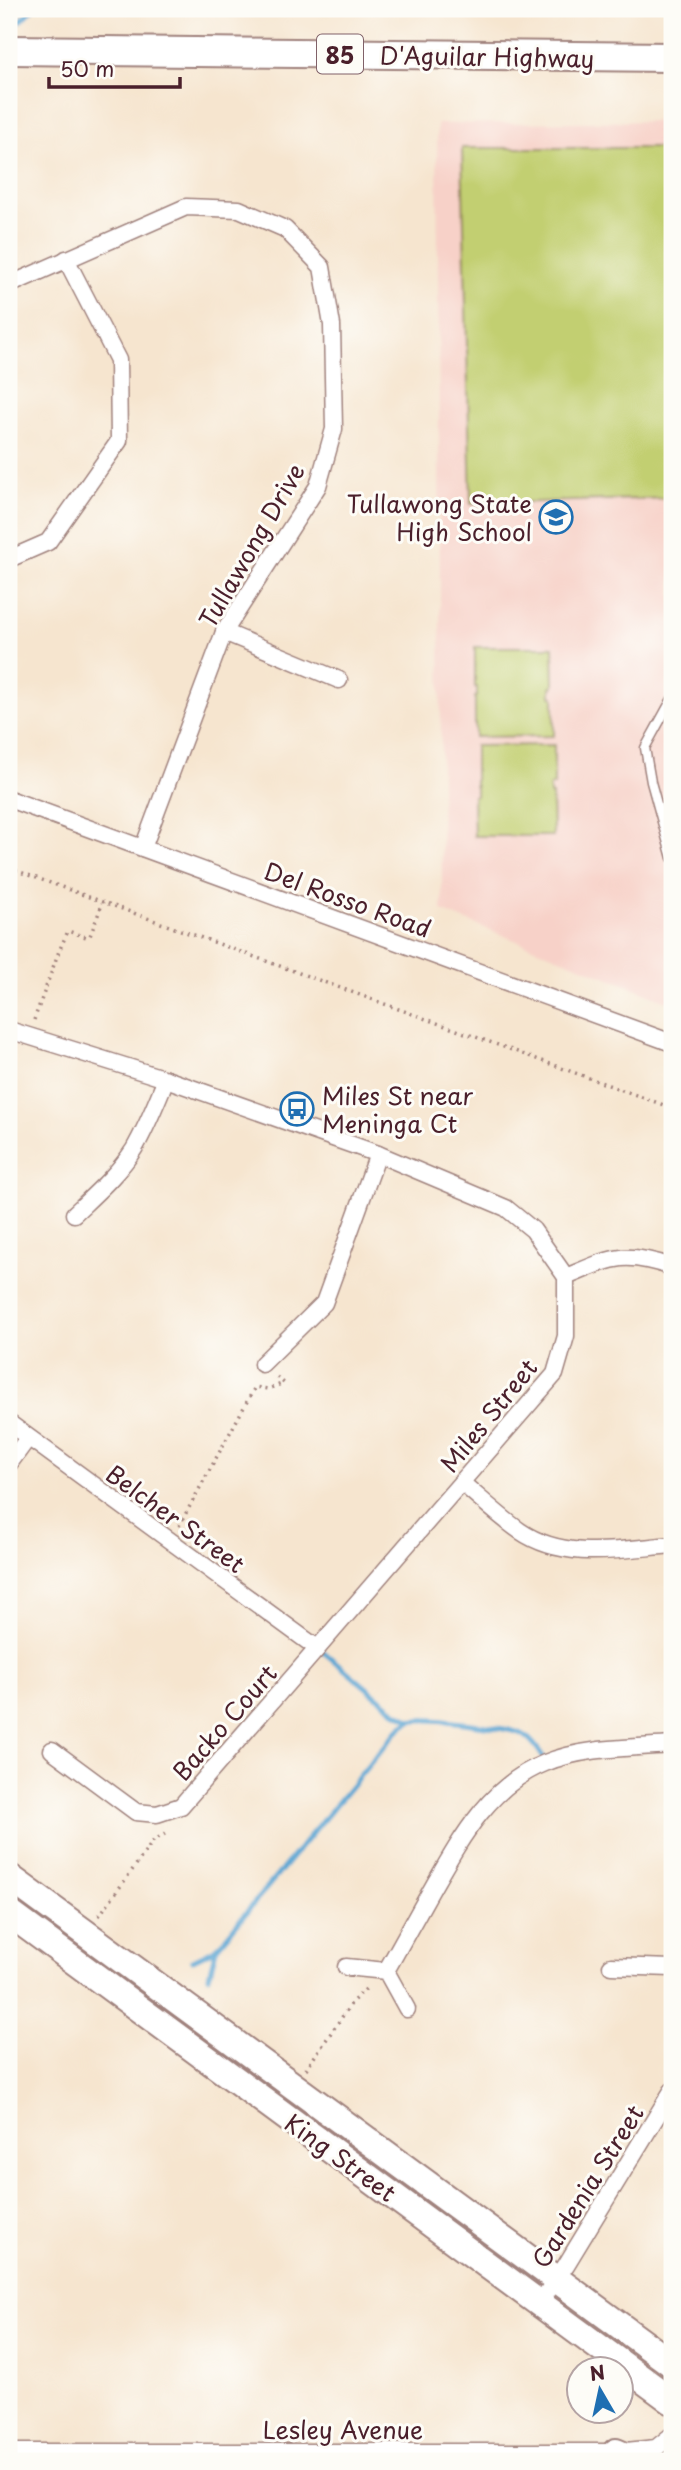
<svg xmlns="http://www.w3.org/2000/svg" width="681" height="2470" font-family="'Playpen Sans',sans-serif">
	<style>
		.built { fill: #f7d1c8 }
		.green { fill: #c2cf71; stroke: #86774e; stroke-width: 2 }
		.lines { fill: none; stroke-linecap: round; stroke-linejoin: round }
		.stream { stroke: #5ba6d3; stroke-width: 5 }
		.service-casing { stroke: #a0827d; stroke-width: 11 }
		.minor-casing { stroke: #a0827d; stroke-width: 19 }
		.primary-casing { stroke: #a0827d; stroke-width: 30 }
		.trunk-casing { stroke: #a0827d; stroke-width: 32 }
		.path { stroke: #a0827d; stroke-width: 3.5; stroke-dasharray: 2 5; stroke-linecap: butt }
		.service { stroke: #fff; stroke-width: 8 }
		.minor { stroke: #fff; stroke-width: 16 }
		.primary { stroke: #fff; stroke-width: 26 }
		.trunk { stroke: #fff; stroke-width: 28 }
		.labels { text-anchor: middle; dominant-baseline: central; stroke-width: 6; stroke-linejoin: round; paint-order: stroke }
		.shield { fill: #fdfcf7; stroke: #806168; stroke-width: 2 }
		.shield-label { font-size: 23px; font-weight: bold; fill: #4a1f2b }
		.street-label { font-size: 24px; fill: #4a1f2b; stroke: #fdfcf7 }
		.poi-label { font-size: 24px; fill: #4a1f2b; stroke: #fdfcf7; text-anchor: end }
	</style>
	<rect width="100%" height="100%" fill="#fdfcf7"/>
	<filter id="ink" filterUnits="userSpaceOnUse"><feTurbulence type="fractalNoise" baseFrequency=".0143" numOctaves="2"/><feDisplacementMap in="SourceGraphic" scale="14" xChannelSelector="R" yChannelSelector="G"/><feConvolveMatrix kernelMatrix="1 2 1 2 8 2 1 2 1" color-interpolation-filters="sRGB"/></filter>
	<filter id="wash" filterUnits="userSpaceOnUse"><feTurbulence type="fractalNoise" baseFrequency=".00686" numOctaves="4" result="noise"/><feDisplacementMap in="SourceGraphic" scale="28" xChannelSelector="R" yChannelSelector="G"/><feGaussianBlur stdDeviation="1.57" result="paint"/><feColorMatrix in="noise" values="0 0 0 0 0 0 0 0 0 0 0 0 0 0 0 0 0 1.4 0 .05"/><feComposite in="paint" operator="in"/></filter>
	<g filter="url(#wash)">
		<rect width="100%" height="100%" fill="#f6e5cf"/>
		<polygon class="built" points="672,121 672,1003 442,911 437,124"/>
		<g class="green">
			<polygon points="462,148 672,148 672,498 471,504"/>
			<polygon points="475,647 553,647 554,686 551,687 551,696 554,696 554,736 475,737 475,697 477,696 477,687 475,687"/>
			<polygon points="554,745 554,785 550,786 550,795 552,795 553,836 474,836 473,796 476,796 476,786 475,786 475,746"/>
		</g>
		<g class="lines">
			<g class="stream">
				<polyline points="19,22 33,9"/>
				<polyline points="320,1649 396,1712 411,1720"/>
				<polyline points="193,1960 216,1949"/>
				<path d="M209,1976l7,-27 171,-206c7,-9 14,-18 24,-22 10,-5 103,7 113,14 9,6 15,15 21,25"/>
			</g>
		</g>
	</g>
	<g filter="url(#ink)">
		<g class="lines">
			<defs>
				<polyline id="service" points="672,699 645,748 651,782 672,858"/>
				<g id="minor">
					<polyline points="9,285 186,207 239,209 285,229 322,267 332,325 334,429 318,486 224,632 143,848"/>
					<polyline points="9,559 48,542 119,441 118,360 66,259"/>
					<polyline points="224,632 339,680"/>
					<polyline points="9,799 672,1043"/>
					<polyline points="9,1030 166,1079 378,1154 506,1208 533,1230 566,1277 566,1336 555,1374 181,1806 157,1814 136,1812 52,1750"/>
					<path d="M74,1214c21,-20 44,-40 60,-65 13,-22 22,-46 32,-70"/>
					<path d="M566,1277c46,-19 56,-27 106,-10"/>
					<polyline points="262,1364 324,1303 378,1154"/>
					<polyline points="9,1423 317,1648"/>
					<polyline points="9,1464 28,1438"/>
					<path d="M462,1483c19,16 38,34 58,48 45,31 102,18 152,14"/>
					<polyline points="611,1966 672,1968"/>
					<polyline points="346,1967 386,1971 407,2009"/>
					<path d="M386,1971c16,-28 31,-56 47,-84 28,-49 57,-102 112,-124 39,-16 86,-15 127,-18"/>
					<polyline points="539,2304 566,2265 672,2091"/>
					<polyline points="9,2452 616,2452 656,2448 672,2435"/>
				</g>
				<g id="primary">
					<polyline points="9,1877 672,2364"/>
					<polyline points="9,1913 672,2401"/>
					<polyline points="616,2452 637,2461"/>
				</g>
				<polyline id="trunk" points="9,50 672,57"/>
			</defs>
			<use href="#service" class="service-casing"/>
			<use href="#minor" class="minor-casing"/>
			<use href="#primary" class="primary-casing"/>
			<use href="#trunk" class="trunk-casing"/>
			<g class="path">
				<polyline points="9,868 672,1108"/>
				<polyline points="34,1020 59,951 68,931 86,937 90,936 103,902"/>
				<polyline points="179,1526 255,1387 268,1389 284,1383 274,1375"/>
				<polyline points="99,1916 154,1840 165,1834"/>
				<polyline points="306,2069 353,2001 369,1986"/>
			</g>
			<use href="#service" class="service"/>
			<use href="#minor" class="minor"/>
			<use href="#primary" class="primary"/>
			<use href="#trunk" class="trunk"/>
		</g>
	</g>
	<defs>
		<symbol id="school-ring" viewBox="-11 -11 22 22"><circle r="9.5" fill="#fdfcf7" stroke="#1f6fb2" stroke-width="1.5"/><path d="M0-5L7-2L0 1L-7-2ZM-4 1L0 2.5L4 1V4Q0 6-4 4Z" fill="#1f6fb2"/></symbol>
		<symbol id="bus-ring" viewBox="-11 -11 22 22"><circle r="9.5" fill="#fdfcf7" stroke="#1f6fb2" stroke-width="1.5"/><path d="M-5-6H5V4H4V6H2V4H-2V6H-4V4H-5ZM-3.5-4V0h7V-4ZM-3.5 1.2v1.5H-2V1.2ZM2 1.2v1.5H3.5V1.2Z" fill="#1f6fb2"/></symbol>
	</defs>
	<g fill-rule="evenodd">
		<use href="#school-ring" x="537" y="498" width="38" height="38"/>
		<use href="#bus-ring" x="278" y="1090" width="38" height="38"/>
	</g>
	<g class="labels">
		<rect class="shield" x="317" y="34.5" width="46" height="39" rx="5"/>
		<g class="shield-label">
			<text x="340" y="54">85</text>
		</g>
		<g class="street-label">
			<text transform="translate(487 56) rotate(1)">D'Aguilar Highway</text>
			<text transform="translate(251 545) rotate(-60)">Tullawong Drive</text>
			<text transform="translate(348 899) rotate(20)">Del Rosso Road</text>
			<text transform="translate(488 1415) rotate(-51)">Miles Street</text>
			<text transform="translate(176 1518) rotate(36)">Belcher Street</text>
			<text transform="translate(224 1722) rotate(-49)">Backo Court</text>
			<text transform="translate(341 2157) rotate(36)">King Street</text>
			<text transform="translate(587 2186) rotate(-58)">Gardenia Street</text>
			<text x="343" y="2429">Lesley Avenue</text>
		</g>
		<g class="poi-label">
			<text x="532" y="503">Tullawong State<tspan x="532" dy="28">High School</tspan></text>
			<text x="322" y="1095" text-anchor="start">Miles St near<tspan x="322" dy="28">Meninga Ct</tspan></text>
		</g>
	</g>
	<rect width="681" height="2470" fill="none" stroke="#fdfcf7" stroke-width="35"/>
	<g transform="translate(600 2390) rotate(351)"><circle r="33" fill="#fdfcf7" stroke="#b5a4a5" stroke-width="2"/>
	<path d="M0-5L12 26L0 18L-12 26Z" fill="#1f6fb2"/>
	<text y="-10" font-size="19" font-weight="bold" text-anchor="middle" fill="#4a1f2b">N</text>
	</g>
	<path d="M49 77v10h131v-10" fill="none" stroke="#4a1f2b" stroke-width="3.5"/>
	<text x="60" y="77" font-size="21" fill="#4a1f2b" stroke="#fdfcf7" stroke-width="5" paint-order="stroke">50 m</text>
</svg>
